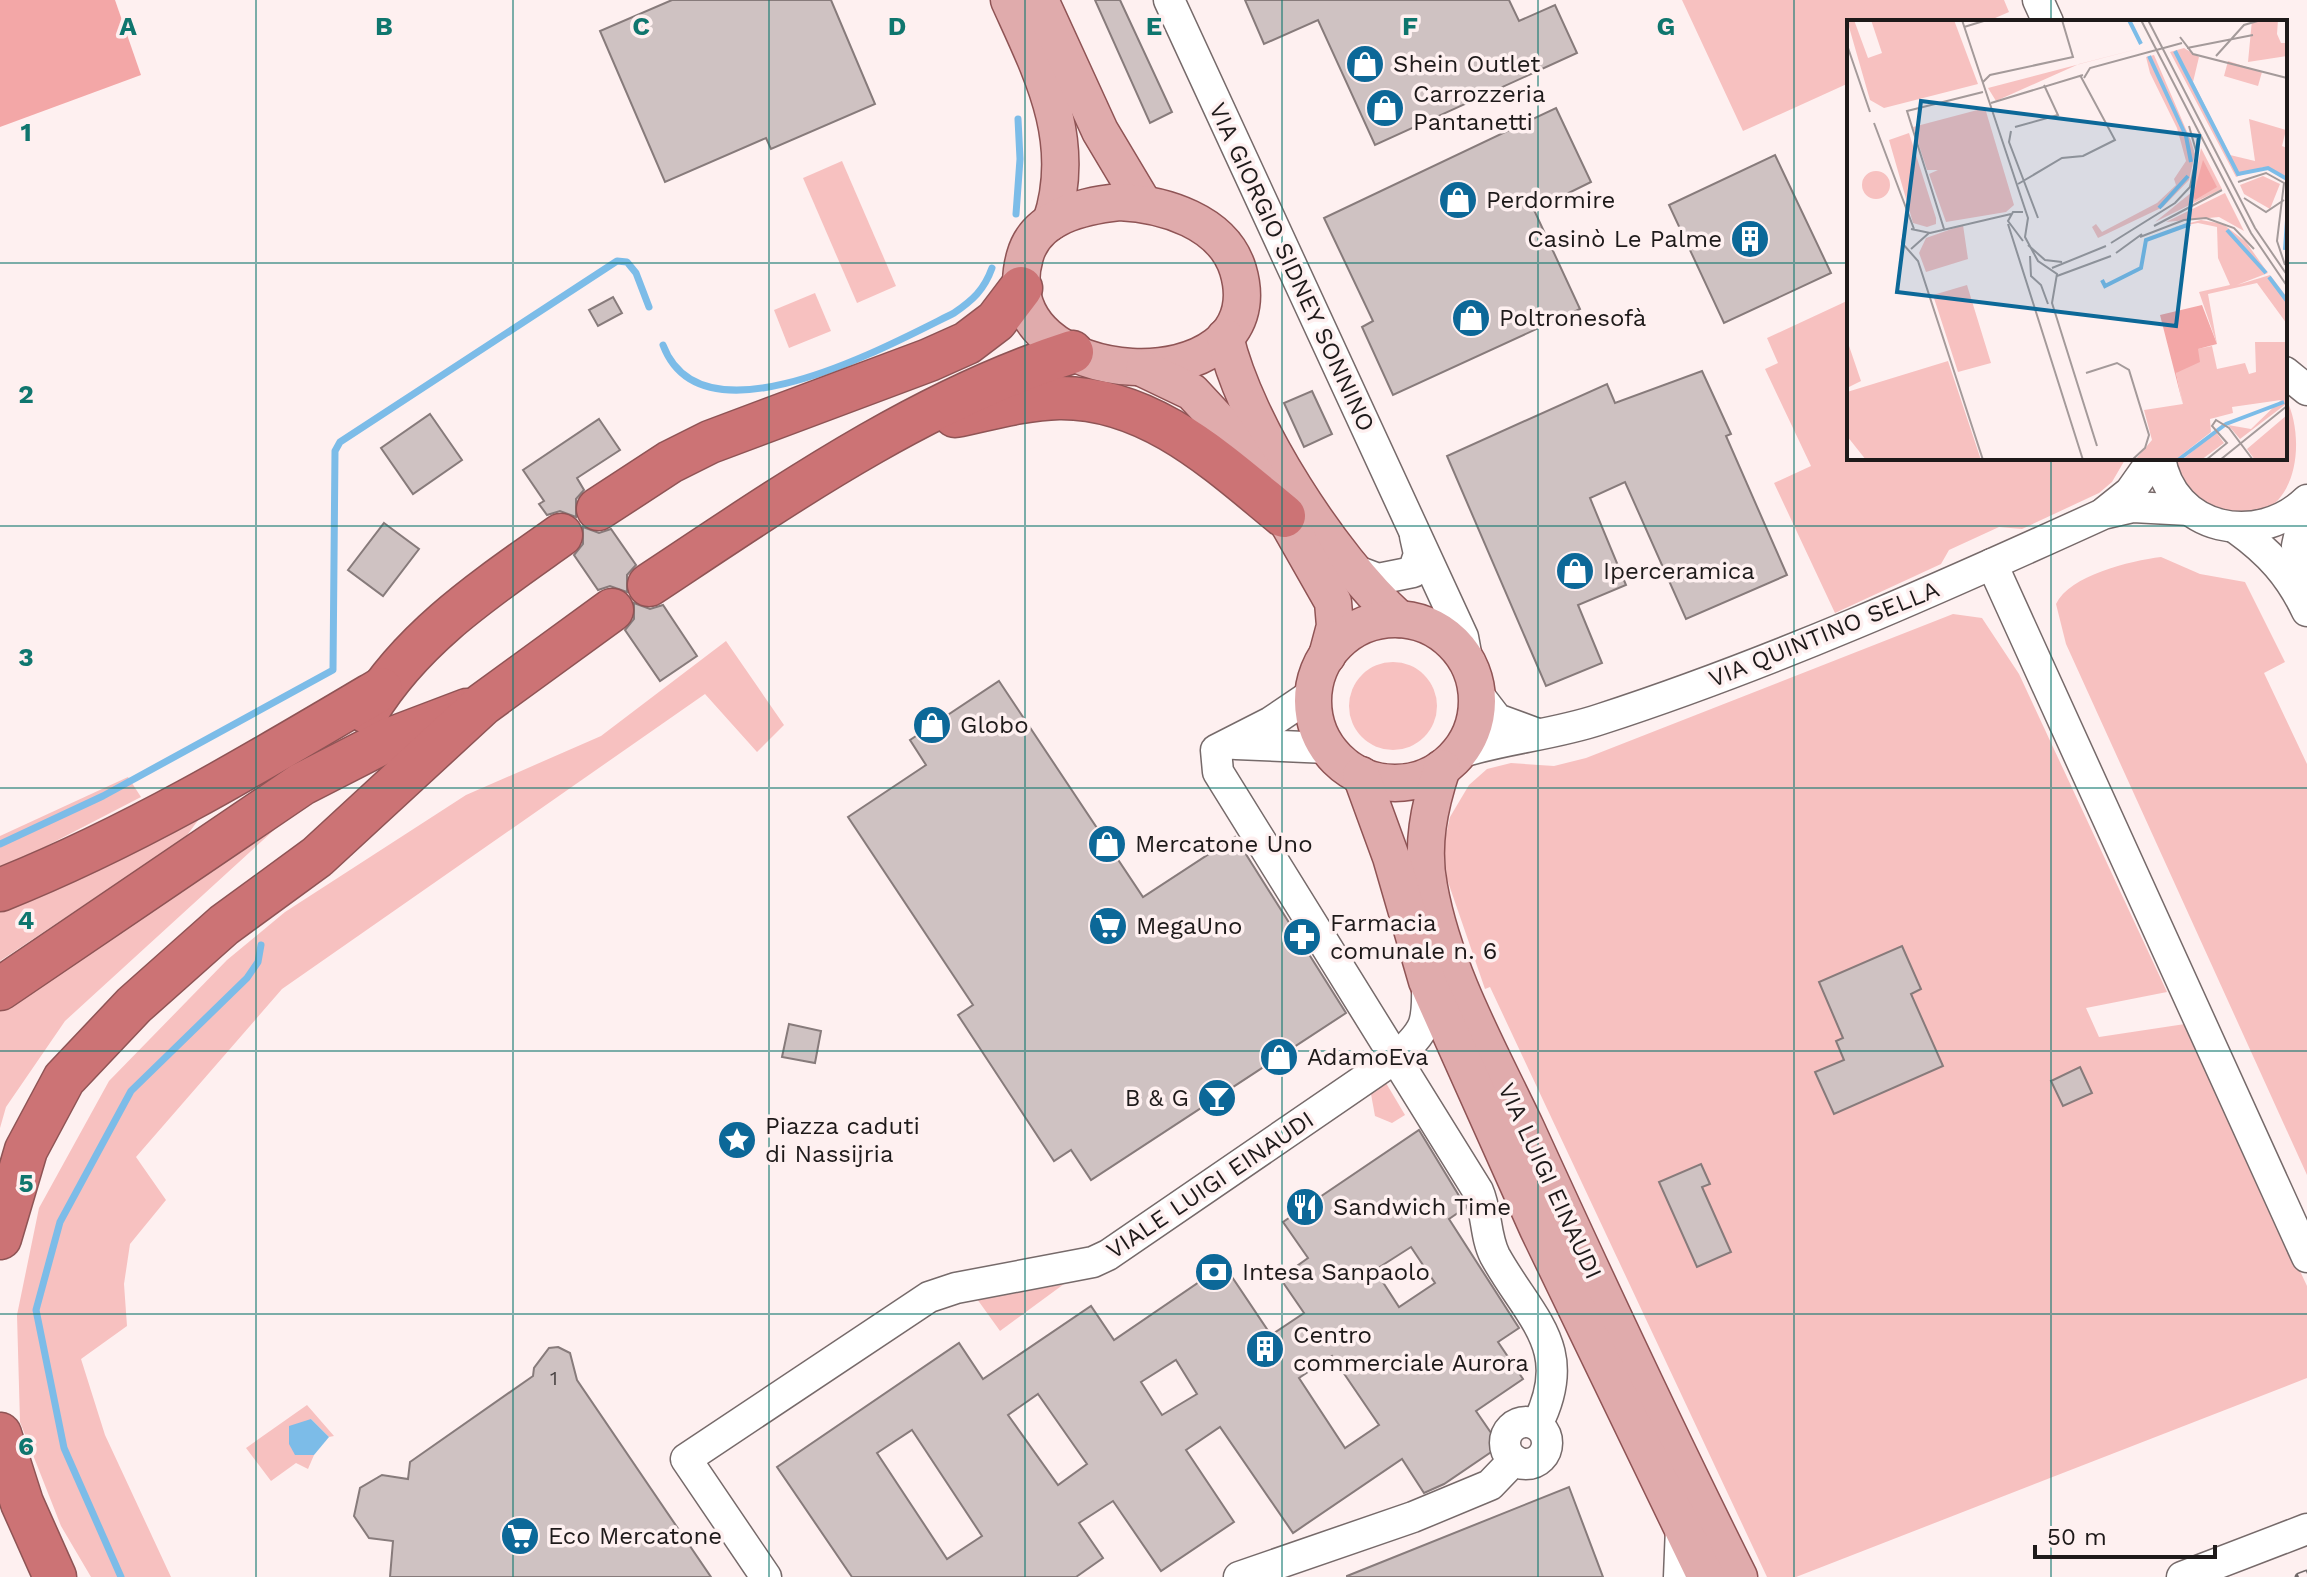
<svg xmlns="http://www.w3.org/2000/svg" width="2307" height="1577" font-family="'Work Sans',sans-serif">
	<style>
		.green { fill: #f7c1c0; fill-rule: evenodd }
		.forest { fill: #f3a7a7 }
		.water { fill: #7cbce8 }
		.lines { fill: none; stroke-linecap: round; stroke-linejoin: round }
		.stream { stroke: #7cbce8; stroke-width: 7 }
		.building { fill: #cfc2c2; stroke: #877b7b; stroke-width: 2; fill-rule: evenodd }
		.minor-casing { stroke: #766a6a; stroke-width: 33 }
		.major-casing { stroke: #8f5455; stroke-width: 39 }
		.highway-casing { stroke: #8f5455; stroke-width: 45 }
		.minor { stroke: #fff; stroke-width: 30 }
		.major { stroke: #e0abac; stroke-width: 36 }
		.highway { stroke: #cc7375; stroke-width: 42 }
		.rail-casing { stroke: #716969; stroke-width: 9 }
		.rail { stroke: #fef0f0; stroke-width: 6; stroke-dasharray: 18; stroke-linecap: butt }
		.grid { fill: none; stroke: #0f766e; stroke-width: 2; stroke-opacity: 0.55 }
		.labels { text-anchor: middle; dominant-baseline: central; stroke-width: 7; stroke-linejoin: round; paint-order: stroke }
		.number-label { font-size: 20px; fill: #4a4444 }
		.poi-label { font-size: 24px; fill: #1e1a1a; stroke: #fef0f0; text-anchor: start }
		.street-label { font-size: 24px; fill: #1e1a1a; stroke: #fef0f0 }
		.inset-river { fill: none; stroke: #7cbce8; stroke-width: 4 }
		.inset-road { fill: none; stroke: #a49a9a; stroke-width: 2 }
		.view { fill: #0c6898; fill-opacity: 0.15; stroke: #0c6898; stroke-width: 4 }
		.inset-edge { fill: none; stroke: #1e1a1a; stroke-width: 4 }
		.grid-label { font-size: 26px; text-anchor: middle; font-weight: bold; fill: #0f766e; stroke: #fef0f0; stroke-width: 7; stroke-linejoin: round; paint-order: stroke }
	</style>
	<rect width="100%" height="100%" fill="#fef0f0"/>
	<g class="green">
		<polygon points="1682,0 2004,0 2009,12 1986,22 1849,22 1849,83 1743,131"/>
		<polygon points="842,161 896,286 857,303 803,178"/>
		<polygon points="815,293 831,331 789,348 774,310"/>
		<polygon points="1849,300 1849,458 2126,458 2112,482 2099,493 2022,529 1999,527 1949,550 1941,564 1835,613 1774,483 1811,466 1765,369 1778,363 1767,338"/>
		<path d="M2285,397c22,39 14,124 -49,118 -7,-1 -16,-6 -23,-9 -7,-3 -17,-5 -22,-11 -8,-10 -14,-25 -21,-37h115z"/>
		<path d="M2161,557l39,17 45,8 40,80 -21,11 43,91v411l-241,-531 -10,-40c14,-29 74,-43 105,-47z"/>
		<path d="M1953,614l29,4 37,56 148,318 -81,16 13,29 86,-13 122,262v92l-511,199h-29l-277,-590 -5,2 -38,-110 -3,-35 6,-27 19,-32 18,-16 24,-6 43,3 32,-8zM1902,946l19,43 -10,5 32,72 -109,48 -18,-42 28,-12 -8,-19 7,-3 -24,-56zM2080,1067l12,26 -29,13 -12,-25zM1701,1164l9,20 -8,3 -5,79 -38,-84z"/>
		<polygon points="726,641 784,725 757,752 705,694 282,989 136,1157 166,1200 130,1244 124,1284 127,1326 81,1359 105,1435 171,1577 91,1577 61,1526 20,1422 17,1315 39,1208 109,1081 227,960 285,912 466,795 601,736"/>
		<circle cx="1393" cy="706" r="44"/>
		<polygon points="128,777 141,797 0,870 0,836"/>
		<polygon points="213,800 185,838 0,961 0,897"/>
		<polygon points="273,815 274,830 65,1021 6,1107 0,1128 0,1005"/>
		<polygon points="1386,1083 1405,1115 1392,1123 1375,1116 1371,1094"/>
		<polygon points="1064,1284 1000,1331 977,1299"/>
		<polygon points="307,1405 334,1436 329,1437 311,1419 295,1455 314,1455 308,1469 296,1463 271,1481 246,1448"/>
	</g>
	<polygon class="forest" points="0,0 115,0 141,75 0,127"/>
	<polygon class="water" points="311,1419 329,1437 314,1455 295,1455 289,1444 289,1426"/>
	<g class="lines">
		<g class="stream">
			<polyline points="1016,214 1020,159 1018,119"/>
			<path d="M663,345c39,104 226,0 291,-32 19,-13 30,-23 38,-45"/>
			<polyline points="0,844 103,796 333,670 335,451 340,442 617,261 627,262 636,273 649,307"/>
			<polyline points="121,1577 64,1448 36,1310 60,1222 131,1091 247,978 258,962 261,945"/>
		</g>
	</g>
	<g class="building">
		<polygon points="672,0 831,0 875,104 771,149 766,138 665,182 600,31"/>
		<polygon points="1095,0 1120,0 1172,112 1150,123"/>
		<polygon points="1245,0 1509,0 1519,21 1555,5 1577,53 1375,145 1318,20 1264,44"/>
		<polygon points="1556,108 1591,182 1534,210 1580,309 1393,395 1362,327 1373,321 1324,218"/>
		<polygon points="1775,155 1831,273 1724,323 1669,205"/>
		<polygon points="613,297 622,313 598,326 589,310"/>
		<polygon points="1702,371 1731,434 1726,436 1787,575 1686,619 1625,482 1590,498 1626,585 1578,605 1602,663 1546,686 1447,456 1607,384 1615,403"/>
		<polygon points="1312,391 1332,434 1304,447 1284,403"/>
		<polygon points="430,414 462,460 413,494 381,448"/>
		<polygon points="599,419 620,450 577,478 584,490 576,499 576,517 560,511 547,515 539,504 544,501 523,470"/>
		<polygon points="384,523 419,549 383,596 348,570"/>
		<polygon points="583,527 599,533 611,529 636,565 627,575 627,592 610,586 598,590 574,555 583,544"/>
		<polygon points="634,603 650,609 663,605 697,656 660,681 625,630 634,619"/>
		<polygon points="999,681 1143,897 1235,837 1346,1013 1091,1180 1071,1150 1054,1161 958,1015 973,1005 848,817 926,765 910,740"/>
		<polygon points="1902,946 1921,989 1911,994 1943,1066 1834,1114 1815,1072 1844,1060 1836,1041 1843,1038 1819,982"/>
		<polygon points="789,1024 821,1031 815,1063 782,1057"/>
		<polygon points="2080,1067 2092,1093 2063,1106 2051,1081"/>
		<path d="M1419,1130l45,74 1,4 -16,11 70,109 -21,14 25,37 -47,32 24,35 -56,38 -20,9 -22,-34 -109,74 -73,-106 -34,23 48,72 -73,49 -48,-70 -34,22 24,35 -27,19h-224l-75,-110 182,-124 24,36 108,-73 23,34 110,-75 47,70 33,-22 -24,-35 28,-20 -25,-36zM1411,1247l24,36 -36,24 -24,-37zM1332,1356l47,69 -34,23 -46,-70zM1176,1360l21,34 -35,21 -21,-33zM1038,1394l49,70 -29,21 -50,-70zM912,1430l70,106 -35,23 -70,-106z"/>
		<polygon points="1701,1164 1710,1184 1702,1187 1731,1252 1697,1267 1659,1182"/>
		<polygon points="558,1347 570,1353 577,1380 711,1577 390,1577 393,1541 369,1538 354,1516 360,1488 382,1475 408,1479 410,1462 533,1376 534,1368 549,1348"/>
		<polygon points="1569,1487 1603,1577 1347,1577 1347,1576"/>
	</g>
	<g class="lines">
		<defs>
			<g id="minor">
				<polyline points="1169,0 1463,637 1468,664"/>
				<polyline points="2038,0 2048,22"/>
				<polyline points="2285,372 2307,390"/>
				<path d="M2160,458c12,73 98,90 147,42"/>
				<polyline points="2105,512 2130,492 2154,458"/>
				<path d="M2237,529c32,23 53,46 70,82"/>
				<polyline points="1992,564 2307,1257"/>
				<polyline points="1349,568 1378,579 1413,572 1419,554 1415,536"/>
				<polyline points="2302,593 2297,546 2307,501"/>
				<path d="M1314,693l-43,29 -55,28 2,22 260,419c9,20 7,46 17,65 35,63 81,92 42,169"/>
				<polyline points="1477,693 1497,719 1535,733"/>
				<polyline points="1236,744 1328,748"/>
				<path d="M1459,753c46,-15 95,-18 142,-34 172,-56 337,-130 502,-205l30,-7 56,3"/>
				<circle cx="1526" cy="1443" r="21"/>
				<path d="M766,1577l-80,-118 243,-162 27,-9 137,-26 15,-7 289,-198c29,-27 31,-33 30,-72"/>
				<polyline points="1239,1577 1413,1517 1490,1485 1514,1460"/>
				<polyline points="1679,1577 1681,1527"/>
				<polyline points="2182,1577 2307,1529"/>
			</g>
			<g id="major">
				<path d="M1009,0c33,73 69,141 42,222"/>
				<polyline points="1040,0 1100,131 1143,203"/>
				<path d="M1119,202c44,2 104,19 119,68 41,138 -253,125 -213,-14 11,-40 58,-50 94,-54z"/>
				<path d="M1225,337c21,89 106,220 174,282"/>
				<polyline points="1144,369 1192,392 1219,421 1284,516 1333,602 1335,626 1327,656"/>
				<circle cx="1395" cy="701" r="82"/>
				<path d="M1442,768c-13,39 -21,78 -13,119 15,84 61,165 97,241 69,151 139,301 213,449"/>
				<polyline points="1361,775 1391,857 1427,981 1538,1229 1706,1577"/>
			</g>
			<g id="highway">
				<path d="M955,416c34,-7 69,-17 104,-18 91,-1 159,64 225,118"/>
				<polyline points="598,509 670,462 710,442 929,360 967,343 996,321 1021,288"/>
				<path d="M649,585c133,-88 270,-184 423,-233"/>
				<path d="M367,712c47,-77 121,-125 194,-177"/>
				<path d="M0,890c133,-53 258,-128 381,-201"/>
				<polyline points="0,989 302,784 388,740 467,710"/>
				<polyline points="0,1238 26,1150 64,1079 134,1005 224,925 317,857 483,704 612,610"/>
				<polyline points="0,1434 22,1503 55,1577"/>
			</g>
		</defs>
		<use href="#minor" class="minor-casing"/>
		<use href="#major" class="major-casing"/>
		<use href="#highway" class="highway-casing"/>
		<use href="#minor" class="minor"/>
		<use href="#major" class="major"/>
		<use href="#highway" class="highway"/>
		<defs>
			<polyline id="rail" points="2299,1577 2307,1574"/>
		</defs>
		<use href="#rail" class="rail-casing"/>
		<use href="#rail" class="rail"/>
	</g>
	<path class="grid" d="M256,0v1577M513,0v1577M769,0v1577M1025,0v1577M1282,0v1577M1538,0v1577M1794,0v1577M2051,0v22M0,263h1849M2285,263h22M2051,458v1119M0,526h2307M0,788h2307M0,1051h2307M0,1314h2307"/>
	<defs>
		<symbol id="shop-disc" viewBox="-11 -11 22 22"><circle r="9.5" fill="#0c6898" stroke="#fef0f0"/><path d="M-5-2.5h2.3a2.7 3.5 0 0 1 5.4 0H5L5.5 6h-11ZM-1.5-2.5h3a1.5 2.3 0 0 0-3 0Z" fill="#fff"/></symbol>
		<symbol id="building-disc" viewBox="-11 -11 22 22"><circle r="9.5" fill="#0c6898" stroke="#fef0f0"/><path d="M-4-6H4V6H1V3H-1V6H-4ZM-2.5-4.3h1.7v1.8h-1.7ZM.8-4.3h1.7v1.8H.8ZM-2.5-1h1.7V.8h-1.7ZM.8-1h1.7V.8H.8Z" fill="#fff"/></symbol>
		<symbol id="supermarket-disc" viewBox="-11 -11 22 22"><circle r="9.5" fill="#0c6898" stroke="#fef0f0"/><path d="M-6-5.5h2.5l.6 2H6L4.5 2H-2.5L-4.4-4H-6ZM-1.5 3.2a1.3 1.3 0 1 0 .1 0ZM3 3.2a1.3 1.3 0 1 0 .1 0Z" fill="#fff"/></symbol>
		<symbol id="pharmacy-disc" viewBox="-11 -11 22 22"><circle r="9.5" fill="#0c6898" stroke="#fef0f0"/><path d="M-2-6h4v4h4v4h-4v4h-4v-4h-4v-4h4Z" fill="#fff"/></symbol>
		<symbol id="bar-disc" viewBox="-11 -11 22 22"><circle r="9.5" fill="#0c6898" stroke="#fef0f0"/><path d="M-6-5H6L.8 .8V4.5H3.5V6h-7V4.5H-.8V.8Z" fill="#fff"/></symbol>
		<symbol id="sight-disc" viewBox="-11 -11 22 22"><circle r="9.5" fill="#0c6898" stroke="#fef0f0"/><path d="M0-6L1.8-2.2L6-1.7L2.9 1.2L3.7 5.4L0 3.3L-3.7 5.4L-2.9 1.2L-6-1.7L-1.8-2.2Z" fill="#fff"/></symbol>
		<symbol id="restaurant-disc" viewBox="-11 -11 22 22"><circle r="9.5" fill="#0c6898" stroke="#fef0f0"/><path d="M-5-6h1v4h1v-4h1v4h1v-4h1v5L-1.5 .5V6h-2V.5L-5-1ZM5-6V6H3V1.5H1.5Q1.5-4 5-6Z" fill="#fff"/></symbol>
		<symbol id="bank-disc" viewBox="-11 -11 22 22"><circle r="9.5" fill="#0c6898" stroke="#fef0f0"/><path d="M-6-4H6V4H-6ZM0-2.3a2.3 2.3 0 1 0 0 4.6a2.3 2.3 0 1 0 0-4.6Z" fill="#fff"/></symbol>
	</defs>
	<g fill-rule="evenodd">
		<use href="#shop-disc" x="1343" y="42" width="44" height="44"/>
		<use href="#shop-disc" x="1363" y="86" width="44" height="44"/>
		<use href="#shop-disc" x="1436" y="178" width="44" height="44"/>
		<use href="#building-disc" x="1728" y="217" width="44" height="44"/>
		<use href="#shop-disc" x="1449" y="296" width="44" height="44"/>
		<use href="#shop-disc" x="1553" y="549" width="44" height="44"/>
		<use href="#shop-disc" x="910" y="703" width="44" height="44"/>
		<use href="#shop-disc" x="1085" y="822" width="44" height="44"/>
		<use href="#supermarket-disc" x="1086" y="904" width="44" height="44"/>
		<use href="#pharmacy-disc" x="1280" y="915" width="44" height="44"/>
		<use href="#shop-disc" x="1257" y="1035" width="44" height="44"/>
		<use href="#bar-disc" x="1195" y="1076" width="44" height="44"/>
		<use href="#sight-disc" x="715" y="1118" width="44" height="44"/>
		<use href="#restaurant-disc" x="1283" y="1185" width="44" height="44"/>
		<use href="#bank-disc" x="1192" y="1250" width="44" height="44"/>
		<use href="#building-disc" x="1243" y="1327" width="44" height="44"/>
		<use href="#supermarket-disc" x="498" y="1514" width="44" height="44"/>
	</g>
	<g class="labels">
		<g class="number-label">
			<text x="554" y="1378">1</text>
		</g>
		<g class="poi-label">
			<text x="1393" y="64">Shein Outlet</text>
			<text x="1413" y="94">Carrozzeria<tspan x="1413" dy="28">Pantanetti</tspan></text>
			<text x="1486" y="200">Perdormire</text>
			<text x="1722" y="239" text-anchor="end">Casinò Le Palme</text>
			<text x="1499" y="318">Poltronesofà</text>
			<text x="1603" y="571">Iperceramica</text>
			<text x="960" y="725">Globo</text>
			<text x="1135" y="844">Mercatone Uno</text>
			<text x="1330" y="923">Farmacia<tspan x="1330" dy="28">comunale n. 6</tspan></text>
			<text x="1136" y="926">MegaUno</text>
			<text x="1307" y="1057">AdamoEva</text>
			<text x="1189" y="1098" text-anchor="end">B &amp; G</text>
			<text x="765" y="1126">Piazza caduti<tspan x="765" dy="28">di Nassijria</tspan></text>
			<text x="1333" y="1207">Sandwich Time</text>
			<text x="1242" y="1272">Intesa Sanpaolo</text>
			<text x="1293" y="1335">Centro<tspan x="1293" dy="28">commerciale Aurora</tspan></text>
			<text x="548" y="1536">Eco Mercatone</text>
		</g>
		<g class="street-label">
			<text transform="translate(1292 267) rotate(65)">VIA GIORGIO SIDNEY SONNINO</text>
			<text transform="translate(1824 634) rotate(-22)">VIA QUINTINO SELLA</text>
			<text transform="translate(1550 1181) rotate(65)">VIA LUIGI EINAUDI</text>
			<text transform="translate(1210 1185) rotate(-34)">VIALE LUIGI EINAUDI</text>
		</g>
	</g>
	<g transform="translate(1847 20)">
		<rect width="440" height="440" fill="#fef0f0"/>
		<path d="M0,0h7l14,38 14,-5 -11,-33h83l24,64 -94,24 -14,-8zM405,0h26l-1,14 4,9h6v13l-39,6zM302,26l-70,18 -83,37 -8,-13zM337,28l15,9 -6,25 37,73 25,6 -6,-42 37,11 -4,16 5,2v29l-24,-10 -27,10 -66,-125zM307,35l37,86 4,13 -6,26 -26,27 -65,31 -6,-11 4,-3 6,8 55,-29 19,-18 -2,-6 12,-18 -9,-33 -27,-55 -4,-16zM381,41l34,11 -4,14 -34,-10zM138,88l29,97 -8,7 -60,10 -17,-48 9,-4h-11l-14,-43zM62,113l27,85v6l-9,3 -14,-4 -24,-83zM354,128l21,41 -67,33 37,-30zM15 165a14 14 0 1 1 28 0a14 14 0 1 1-28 0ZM416,156l17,8 -10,25 -26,-15 -4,-9zM378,173l19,38 -25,-14 -53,5zM354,200l22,4 23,18 22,31 -31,12 33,-10 17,22v27l-30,-41 -49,11 9,50 -18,-52 31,-7 -12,-27 -1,-31 -19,-4 -27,5zM116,205l5,34 -42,13 -7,-19 7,-15zM120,265l24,78 -33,9 -25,-77zM0,320l14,41 -14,7zM408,322h32l-1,62 -46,35 -12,-14 23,4 30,-29 -49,7 1,6 -23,6 1,13 -36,28h-40l17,-20 -8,-30 39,-6 -7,-31 21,-24 15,-3 5,23 28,-6 4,11 7,-2zM101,341l33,99h-115l-19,-24v-44zM440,395v45h-32l-8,-11zM369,412l8,11 -23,17h-19z" fill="#f7c1c0"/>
		<path d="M356,140l14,27 -22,13 -2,-4zM355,285l15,39 -19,5 2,13 -24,11 7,32 -23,-90z" fill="#f3a7a7"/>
		<path class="inset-river" d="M282,0l12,24M328,31l63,123 30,-6 19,11M302,36l37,80 5,26M312,188l29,-32M380,210l39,43M438,230l2,-30M422,257l18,24M255,260l3,6 36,-18 5,-28 44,-16M331,440l48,-36 58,-22"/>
		<path class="inset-road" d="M115,0l66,198 -3,19 13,24 19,13 -5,29 45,143M294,0l110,213 36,53M301,0l107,208 32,47M117,7l23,-7M333,17l13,17 94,24M0,25l23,67M340,28l66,-13M369,36l28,-31 17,-5M237,58l6,-10 92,-25M136,62l7,-7 83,-18 -11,-37M144,83l92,-28M27,103l40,106M168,107l43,-12 -14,-30M164,111l-2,11 29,76M391,162l28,-9 18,10 -7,58 8,24M171,164l44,-26 21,-2 32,-16 -35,-65M397,178l22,14 18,-12M176,192h-10l-5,9 15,20M60,199l-5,24 16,18 65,199M161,204l75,236M307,206l68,-36M64,209l19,4 81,-19M97,209l-37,-118 76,-19M293,217l44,-17 22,-2 28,10 20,21M264,223l64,-40 15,-16 7,-33 -8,-28M181,225l17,15 17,2M64,229l18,-16M269,233l26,-19M183,236l1,20 10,9 7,19M205,248l54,-22M210,256l54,-20M239,353l31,-10 12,7 20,65 -4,13 -13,12M359,440l21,-17 -15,-17 4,-6 13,8 24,32M373,440l67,-54"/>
		<path class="view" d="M74,81l278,35 -23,190 -279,-34z"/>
		<rect width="440" height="440" class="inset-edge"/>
	</g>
	<g class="grid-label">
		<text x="128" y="35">A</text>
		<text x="384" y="35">B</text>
		<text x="641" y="35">C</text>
		<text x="897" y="35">D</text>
		<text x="1154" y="35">E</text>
		<text x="1410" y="35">F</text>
		<text x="1666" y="35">G</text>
		<text x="26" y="141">1</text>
		<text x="26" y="403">2</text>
		<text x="26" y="666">3</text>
		<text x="26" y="929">4</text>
		<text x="26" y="1192">5</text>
		<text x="26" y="1455">6</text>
	</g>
	<path d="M2035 1545v12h180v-12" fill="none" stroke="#1e1a1a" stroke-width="4"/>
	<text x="2047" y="1545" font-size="24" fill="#1e1a1a" stroke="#fef0f0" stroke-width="6" paint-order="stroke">50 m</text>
</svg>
